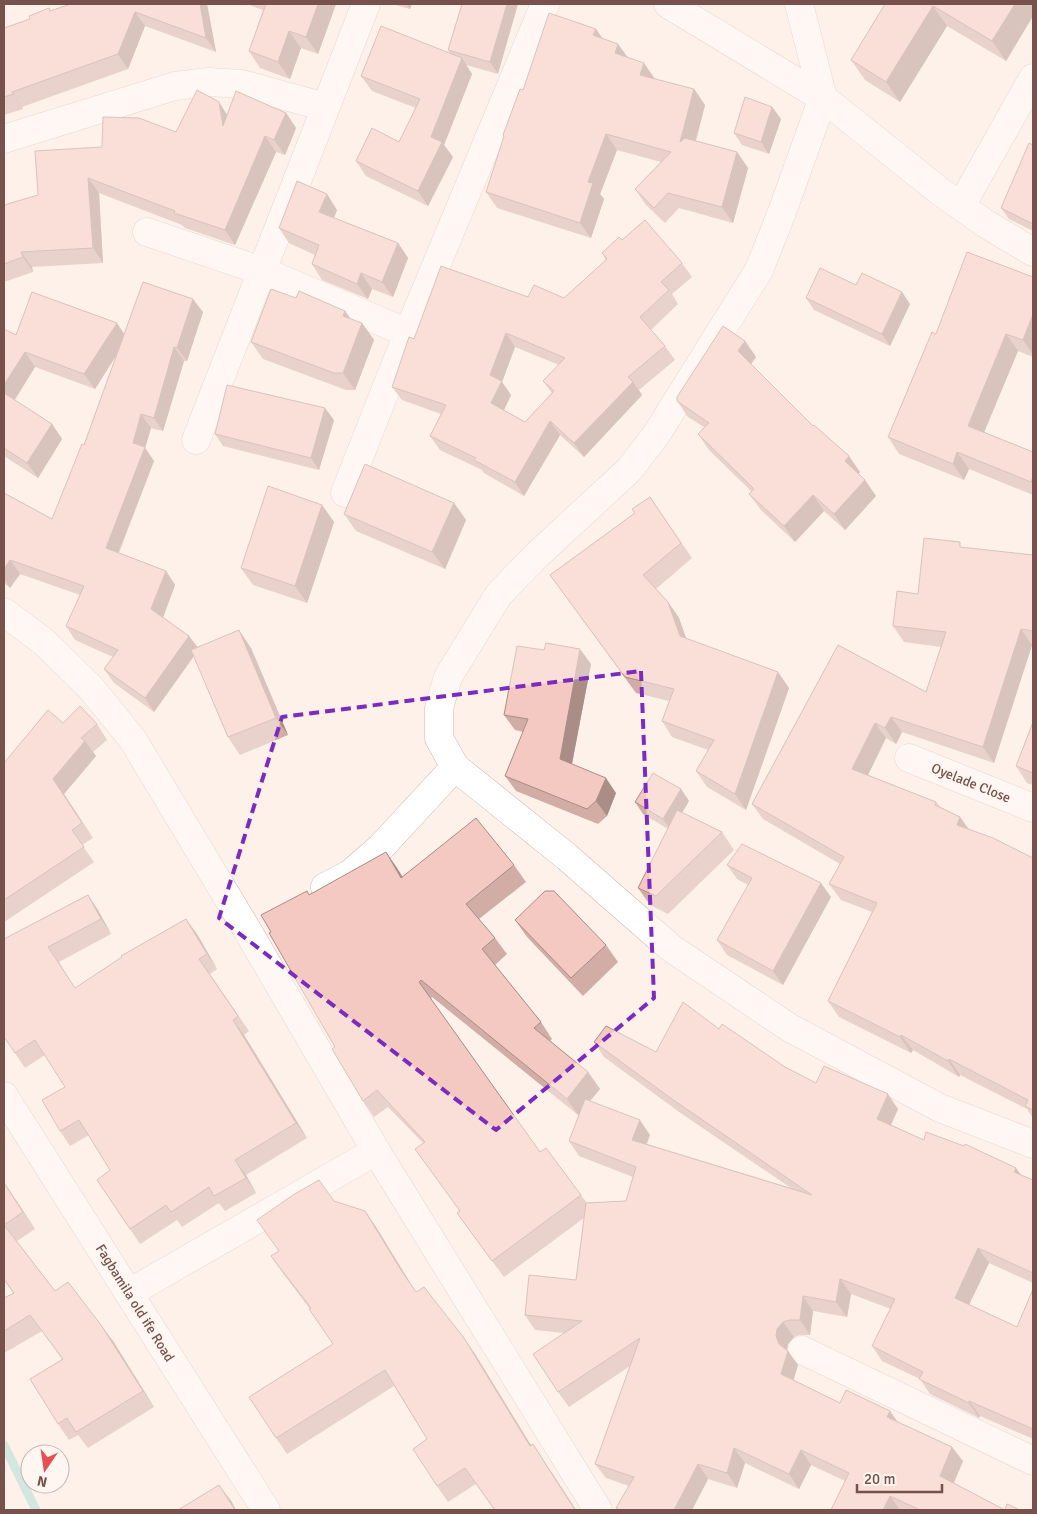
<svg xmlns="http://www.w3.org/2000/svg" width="1037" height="1514" font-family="Signika,sans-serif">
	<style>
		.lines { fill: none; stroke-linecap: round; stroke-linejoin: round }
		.stream { stroke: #a3dad5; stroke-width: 9 }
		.minor-casing { stroke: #d3b8b1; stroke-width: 29 }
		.minor { stroke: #fff; stroke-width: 28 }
		.wall { fill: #d1ada6; fill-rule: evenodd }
		.shaded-wall { fill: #aa8d87 }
		.building { fill: #f3c9c1; stroke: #aa8d87; fill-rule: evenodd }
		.marked { fill: none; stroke: #7b2cbf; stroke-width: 4; stroke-dasharray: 10 6; stroke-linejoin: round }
		.labels { text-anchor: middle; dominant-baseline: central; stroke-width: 4; stroke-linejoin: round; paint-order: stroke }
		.street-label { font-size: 14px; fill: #79514c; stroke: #fff6f1 }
	</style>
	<rect width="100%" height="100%" fill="#fdf1ea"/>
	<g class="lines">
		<polyline class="stream" points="4,1445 36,1510"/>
		<defs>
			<g id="minor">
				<polyline points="668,4 823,98 942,193 986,224 1033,252"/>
				<polyline points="799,4 823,98 782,212 759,270 656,435 629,470 536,556 499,594 448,677 439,708 439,738 455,767 567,857 671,948 790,1028 940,1108 1033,1144"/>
				<polyline points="4,139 175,86 209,82 242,84 325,107"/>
				<polyline points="961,206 1033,78"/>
				<polyline points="147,232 262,271 408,333"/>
				<polyline points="196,440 366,4"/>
				<polyline points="345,493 408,333 545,4"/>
				<polyline points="4,612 44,642 91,688 133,740 246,928 376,1151 598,1510"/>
				<polyline points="909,758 1033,808"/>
				<polyline points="325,887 350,874 381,847 455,767"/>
				<polyline points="4,1096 266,1510"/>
				<polyline points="129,1293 376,1151"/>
				<polyline points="802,1350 1033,1461"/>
			</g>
		</defs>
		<use href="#minor" class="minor-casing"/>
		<use href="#minor" class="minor"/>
	</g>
	<g class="wall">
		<polygon points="71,4 207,4 216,52 145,26 128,69 22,107 23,109 4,115 4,28 30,19 49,8 51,11"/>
		<polygon points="247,4 336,4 318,54 301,48 290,79 260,68 249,51 263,10"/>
		<polygon points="392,4 412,4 410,9"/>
		<polygon points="462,4 498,74 466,65 472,74 444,145 453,157 428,206 366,176 356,161 399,142 416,108 372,91 361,76 451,54 448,50"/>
		<polygon points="884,4 1033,4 1033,16 1006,61 947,26 900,102 865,80 851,60 885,4"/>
		<polygon points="602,38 655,79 694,89 705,105 696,141 737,152 748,168 733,223 679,208 665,223 646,205 635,189 661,162 617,150 600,194 604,199 591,238 497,208 486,192 504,137 503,135 523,90"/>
		<polygon points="772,107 781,119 769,154 742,145 734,133"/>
		<polygon points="286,113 296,128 285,155 276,152 235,245 185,228 182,225 99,193 103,263 32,267 33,272 4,282 4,205 38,195 102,147 176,132 227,115"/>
		<polygon points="1033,145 1033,231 1009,219 1001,208"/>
		<polygon points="337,210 334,218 398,243 408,258 393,297 372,289 368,299 322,280 312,264 315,255 289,243 279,228"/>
		<path d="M622,240l60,23 10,14 -20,17 6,10 -27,26 14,16 10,14 -36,30 3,5 -58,62 -24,-22 -36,61 -40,-23 -2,-3 -42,-20 -10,-14 11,-22 -39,-14 -10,-13 22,-48 114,-42 36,1 42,-38 -4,-7zM515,347l44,18 -16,16 9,12 -27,29 -21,-12 7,-15 -9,-13z"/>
		<polygon points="1033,277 1033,357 1018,351 984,432 1033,452 1033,495 969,469 964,480 899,454 888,437 936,334"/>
		<polygon points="856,285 910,304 890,346 814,310 806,298"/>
		<polygon points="296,298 345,311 350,319 362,323 374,340 355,390 346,390 263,359 251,342"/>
		<polygon points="203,312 187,361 184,361 163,431 151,428 145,448 154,461 119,553 166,571 175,585 163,617 189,636 198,648 251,648 288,735 240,755 228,737 194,656 154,712 114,683 104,669 113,657 75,640 66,626 80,595 20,574 10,588 4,583 4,493 52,519 84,445 116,356 95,389 35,367 14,400 52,424 62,439 38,478 4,456 4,329 16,335 124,333"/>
		<polygon points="745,341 756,357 751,364 860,472 858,474 876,496 845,530 824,511 795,542 761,510 749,494 752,492 709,450 698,434 704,427 688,417 677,401"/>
		<polygon points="334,420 319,470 223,446 215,434"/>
		<polygon points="650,497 692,558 656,589 668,602 679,618 686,639 789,688 746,810 707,787 696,771 708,750 672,737 662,721 669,701 636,693 550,575 635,513"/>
		<polygon points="454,503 466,520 445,569 356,531 344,514"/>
		<polygon points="322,505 334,522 307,603 253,585 241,568"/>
		<polygon points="964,548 1033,555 1033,645 1032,645 994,763 902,732 896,744 886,738 868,775 936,802 940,807 960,817 969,829 1033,858 1033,1118 1027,1109 960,1075 959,1077 913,1050 911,1053 839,1017 828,1001 872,912 841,900 829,884 840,864 763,819 752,804 838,645 926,692 941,647 904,642 893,626 918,594"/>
		<polygon points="591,664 572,764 616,793 607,816 598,824 516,791 505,776 523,732 515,730 504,715"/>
		<polygon points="1033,722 1033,785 1027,783 1016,766"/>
		<polygon points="63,723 97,724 107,740 93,752 96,756 64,794 93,838 82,845 94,862 4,922 4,763"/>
		<polygon points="681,789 689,801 682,813 722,832 734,850 668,914 650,905 638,888 668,829 643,814 635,802"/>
		<path d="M386,852l17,25 111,-12 12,17 -47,37 16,19 12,16 -12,11 46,57 11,17 -2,2 38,31 12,17 -10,12 60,34 -3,9 144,44 -109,-74 -78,-57 -10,-15 62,10 63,-23 66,38 31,16 82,26 -7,16 33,15 97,35 12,5v103l-44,-20 -20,42 48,22 16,-38v150l-53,-23 -1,2 -49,-24 -10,-15 -38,-18 -10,-15 19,-37 -40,-15 -4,23 -34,-6 -3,24h-10l-6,2 -6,7 -1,6 11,15 -5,15 47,23 50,8 7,10 66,40 -9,22 51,27h15h-189l14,-29 -34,-16 -12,24 -54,-26 -8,25 -29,-9 -16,31h-74l-2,-2 13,-22 -23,-8 -11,-14 35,-98 -61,41 -11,-15 6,-59 -29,-3 -10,-15 51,-35 8,-62 -80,59 -47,-64 2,-2 -36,-68 -35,-36 -14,10 -11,-16 -28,-54 -64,-115 38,-37zM432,997l146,118 1,-1 -10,27 10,15 54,21 -7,24 -39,2 -6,-8 -41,-43 -109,-153z"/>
		<polygon points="727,865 831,897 783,985 727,955 717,940 748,885 737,879"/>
		<polygon points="88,895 98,910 111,934 59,962 75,988 197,934 217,969 210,974 249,1031 244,1035 307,1138 246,1175 256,1193 225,1211 219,1203 182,1227 177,1220 140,1244 130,1229 110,1170 89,1135 70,1146 60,1131 65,1087 45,1055 25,1068 15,1053 4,939"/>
		<polygon points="515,920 606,945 618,962 583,996 527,937"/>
		<polygon points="4,1182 35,1229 17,1241 55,1291 113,1341 154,1407 88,1448 78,1435 69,1440 58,1424 62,1359 42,1331 4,1353 4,1298 13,1293 4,1280"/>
		<polygon points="334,1201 365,1211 376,1227 416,1292 475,1354 531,1445 533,1444 554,1476 576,1510 494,1510 476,1484 448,1502 437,1486 427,1439 394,1386 287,1454 276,1438 333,1344 310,1309 282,1272 271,1256 279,1251"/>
	</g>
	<g class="shaded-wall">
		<polygon points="200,4 207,4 216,52 206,38"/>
		<polygon points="318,4 336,4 318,54 306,37"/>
		<polygon points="406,4 412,4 410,9"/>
		<polygon points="507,4 518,4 498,74 490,62"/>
		<polygon points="1015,4 1033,4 1033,16 1006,61 992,41"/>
		<polygon points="933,6 947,26 900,102 886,82"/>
		<polygon points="135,12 145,26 128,69 118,54"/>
		<polygon points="596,29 607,45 593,35"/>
		<polygon points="289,31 301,48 290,79 278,62"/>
		<polygon points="618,44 629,59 615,53"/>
		<polygon points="462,58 472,74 444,145 453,157 428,206 418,191 431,137"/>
		<polygon points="644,63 655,79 640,75"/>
		<polygon points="694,89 705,105 691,158 680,142"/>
		<polygon points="12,92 22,107 23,109 13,94"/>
		<polygon points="219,102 229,118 223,126"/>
		<polygon points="772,107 781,119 769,154 761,142"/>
		<polygon points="286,113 296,128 285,155 274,140"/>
		<polygon points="606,134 617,150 600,194 604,199 591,238 580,223 588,182"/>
		<polygon points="265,136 276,152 235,245 225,230"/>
		<polygon points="737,152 748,168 733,223 722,207"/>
		<polygon points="88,178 99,193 103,263 93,248"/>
		<polygon points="327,194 337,210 330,227 319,212"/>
		<polygon points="398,243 408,258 393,297 382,282"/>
		<polygon points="21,252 32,267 33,272 23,257"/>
		<polygon points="361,273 372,289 368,299 357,284"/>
		<polygon points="902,292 910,304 890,346 882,334"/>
		<polygon points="193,299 203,312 187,361 177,348"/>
		<polygon points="345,311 357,328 343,316"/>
		<polygon points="1033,314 1033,355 1023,340"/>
		<polygon points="117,323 127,338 95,389 84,374"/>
		<polygon points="362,323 374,340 355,390 343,373"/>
		<polygon points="506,333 515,347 502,382 511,395 501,416 491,403 490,375"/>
		<polygon points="1006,334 1018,351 980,442 968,426"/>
		<polygon points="745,341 756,357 749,367 738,351"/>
		<polygon points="174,347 184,361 163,431 154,418"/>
		<polygon points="25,352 35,367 11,406 4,396 4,385"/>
		<polygon points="633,382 642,395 584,457 574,443"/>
		<polygon points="325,408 334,420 319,470 311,458"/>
		<polygon points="141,414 151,428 145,448 154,461 115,561 106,548 133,443"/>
		<polygon points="550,421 560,435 524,496 515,482"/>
		<polygon points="52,424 62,439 38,478 27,463"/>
		<polygon points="957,452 969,469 964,480 953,464"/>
		<polygon points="849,456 860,472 856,477 845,461"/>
		<polygon points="1033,476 1033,485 1031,482"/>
		<polygon points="865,480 876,496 845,530 834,514"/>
		<polygon points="813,495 824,511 795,542 784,526"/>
		<polygon points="454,503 466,520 445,569 432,552"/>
		<polygon points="322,505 334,522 307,603 295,586"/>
		<polygon points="10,560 20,574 10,588 4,579 4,569"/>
		<polygon points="166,571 175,585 161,623 151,609"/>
		<polygon points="668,602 679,618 691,652 680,636"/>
		<polygon points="1021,629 1032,645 994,763 983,747"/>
		<polygon points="239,630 251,648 288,735 276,718"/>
		<polygon points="189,636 199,649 154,712 145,698"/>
		<polygon points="580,649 591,664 570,774 560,759"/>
		<polygon points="778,672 789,688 746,810 735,794"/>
		<polygon points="891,717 902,732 896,744 885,728"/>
		<polygon points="875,723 886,738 863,785 852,769"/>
		<polygon points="85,741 96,756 64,794 93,838 53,779"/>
		<polygon points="606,778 616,793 607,816 596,801"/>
		<polygon points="681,789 689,801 671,831 663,819"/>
		<polygon points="960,817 971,833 957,825"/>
		<polygon points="386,852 397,868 413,895 401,878"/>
		<polygon points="821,883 831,897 783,985 773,971"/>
		<polygon points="88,895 98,910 111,934 101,919"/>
		<polygon points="186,919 197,934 217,969 207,954"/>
		<polygon points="233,1020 244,1035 307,1138 296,1123"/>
		<polygon points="901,1035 913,1050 911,1053 900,1037"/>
		<polygon points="949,1059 960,1075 959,1077 948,1061"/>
		<polygon points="588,1072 600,1089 578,1115 567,1099"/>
		<polygon points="888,1094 898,1109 887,1133 877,1119"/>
		<polygon points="640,1120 650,1135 642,1154 632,1140"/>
		<polygon points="235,1160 246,1175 256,1193 246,1178"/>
		<polygon points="1016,1168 1027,1183 1014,1172"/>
		<polygon points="4,1182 35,1229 23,1212"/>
		<polygon points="365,1211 376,1227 412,1286 401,1270"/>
		<polygon points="978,1248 989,1263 965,1313 955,1298"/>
		<polygon points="840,1279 851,1294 847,1317 836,1302"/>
		<polygon points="803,1296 813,1311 810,1335 800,1320"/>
		<polygon points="783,1322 794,1337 788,1344 786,1351 788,1351 798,1365 791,1389 781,1374 779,1344 776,1336 777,1329"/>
		<polygon points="101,1325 113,1341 154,1407 143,1391"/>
		<polygon points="464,1338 475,1354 541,1462 530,1446"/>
		<polygon points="969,1401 980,1416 979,1418 969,1403"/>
		<polygon points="890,1411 900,1426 887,1417"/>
		<polygon points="952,1447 963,1461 950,1491 940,1476"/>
		<polygon points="734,1448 745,1463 737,1488 727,1473"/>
		<polygon points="801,1450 811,1465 799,1489 789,1474"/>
		<polygon points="543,1460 554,1476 576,1510 575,1510"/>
		<polygon points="698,1464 708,1479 692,1510 674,1510"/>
		<polygon points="219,1485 232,1502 236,1510 235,1510"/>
		<polygon points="890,1496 900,1510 883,1510"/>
	</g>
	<g class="building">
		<polygon points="71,4 200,4 206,38 135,12 118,54 12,92 13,94 4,97 4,28 30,19 29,16 49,8 50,11"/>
		<polygon points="266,4 318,4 306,37 289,31 278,62 249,51"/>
		<polygon points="462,4 507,4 490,62 448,50"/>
		<polygon points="885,4 1015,4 992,41 933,6 886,82 851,60"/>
		<polygon points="549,13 596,29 593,35 618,44 615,53 644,63 640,75 694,89 680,142 685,138 737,152 722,207 668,193 654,208 635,189 671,152 606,134 588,182 593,183 580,223 486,192 504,136 503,135 520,89 523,90"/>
		<polygon points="381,26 462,58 431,137 442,142 418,191 356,161 372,128 399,142 420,99 361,76"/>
		<polygon points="197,90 219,102 223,126 236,91 286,113 274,140 265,136 225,230 174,213 175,211 88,178 93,248 21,252 23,257 4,264 4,205 38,195 35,151 102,147 103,117 139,118 176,132"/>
		<polygon points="745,97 772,107 761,142 734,133"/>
		<polygon points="1029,143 1033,145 1033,224 1001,208"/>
		<polygon points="297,181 327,194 319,212 398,243 382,282 361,273 357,284 312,264 319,245 279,228"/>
		<path d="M645,220l37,43 -21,19 8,8 -29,27 25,29 -37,31 5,5 -59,61 -24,-22 -35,61 -41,-22 2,-2 -46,-22 16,-31 -54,-18 17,-50 5,2 27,-73 87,31 6,-12 30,13 43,-39 -5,-6 17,-16 3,3zM506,333l59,25 -22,23 11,10 -29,31 -34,-19 11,-22 -12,-6z"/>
		<polygon points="967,252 1033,277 1033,314 1023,340 1006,334 968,426 1033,452 1033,476 1031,482 957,452 953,464 888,437 932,332 936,334"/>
		<polygon points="820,268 856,285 862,273 902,292 882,334 806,298"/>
		<polygon points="143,282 193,299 177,348 174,347 154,418 141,414 133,443 145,447 106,548 166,571 151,609 189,636 145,698 104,669 118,650 66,626 84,586 10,560 4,569 4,493 52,519 82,444 84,445"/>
		<polygon points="271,289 296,298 299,291 345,311 343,316 362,323 343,373 334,373 251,342"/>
		<polygon points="32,292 117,323 84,374 25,352 4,385 4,329 16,335"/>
		<polygon points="723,326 745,341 738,351 813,426 814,425 849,456 845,461 865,480 834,514 813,495 784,526 749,494 754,489 698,434 709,423 677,401 677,397"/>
		<polygon points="227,385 325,408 311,458 215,434"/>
		<polygon points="4,393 52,424 27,463 4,448"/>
		<polygon points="365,464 454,503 432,552 344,514"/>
		<polygon points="268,486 322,505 295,586 241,568"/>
		<polygon points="650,497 681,543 643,575 668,602 680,636 778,672 735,794 696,771 714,740 662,721 674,689 625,677 550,575 635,513 632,509"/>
		<polygon points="924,538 960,542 960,547 1033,555 1033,631 1021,629 983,747 891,717 885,728 875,723 852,769 936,802 935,805 960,817 957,825 993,838 1033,858 1033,1110 1025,1106 1028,1100 949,1059 948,1061 901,1035 900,1037 828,1001 877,903 829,884 844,857 752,804 838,645 926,692 946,632 893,626 897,591 918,594"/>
		<polygon points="239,630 276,718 228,737 191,650"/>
		<polygon points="546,643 580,649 560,759 606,778 596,801 587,809 505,776 528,719 504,715 517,646 544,650"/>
		<polygon points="80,706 97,724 81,738 85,741 53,779 82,823 72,830 84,847 4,900 4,763 48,710 63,723"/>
		<polygon points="1033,722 1033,773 1016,766"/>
		<polygon points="653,773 681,789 663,819 635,802"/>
		<polygon points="677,810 722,832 656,896 638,888"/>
		<polygon points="476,818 514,865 466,904 495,938 482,949 541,1022 534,1028 588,1072 567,1099 421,980 419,982 540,1152 546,1148 581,1195 492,1261 457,1213 460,1211 415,1149 425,1142 377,1090 363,1101 332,1049 335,1047 269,933 271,932 261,915 307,891 309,895 386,852 401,878"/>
		<polygon points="742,844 821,883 773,971 717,940 752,878 727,865"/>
		<polygon points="545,891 554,891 606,945 571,978 515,920"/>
		<polygon points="88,895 101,919 48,947 75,988 122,957 121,956 186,919 207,954 199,959 238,1016 233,1020 296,1123 235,1160 246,1178 214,1196 209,1187 171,1212 166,1205 130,1229 97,1180 110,1170 79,1120 60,1131 42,1100 65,1087 35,1040 15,1053 4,1037 4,939"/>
		<polygon points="683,1002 719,1029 722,1024 785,1067 816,1083 824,1066 888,1094 877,1119 924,1140 926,1132 964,1146 965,1144 1016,1168 1014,1172 1033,1180 1033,1273 978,1248 955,1298 1017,1327 1033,1289 1033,1429 969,1401 969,1403 919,1379 923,1372 872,1346 895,1299 840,1279 836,1302 803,1296 800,1320 790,1320 783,1322 777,1329 776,1336 779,1344 788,1351 781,1374 840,1403 846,1390 890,1411 887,1417 952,1447 940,1476 1005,1510 1007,1504 1020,1510 920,1510 890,1496 883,1510 831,1510 849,1473 801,1450 789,1474 734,1448 727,1473 698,1464 674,1510 620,1510 616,1508 634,1477 595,1464 640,1338 558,1392 533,1354 582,1321 525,1315 529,1275 576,1280 586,1203 626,1201 636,1167 569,1141 585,1099 640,1120 632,1140 812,1195 672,1099 594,1042 606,1026 656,1052"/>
		<polygon points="319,1180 334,1201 365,1211 401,1270 416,1292 424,1287 464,1338 530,1446 533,1444 543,1460 575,1510 495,1510 465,1468 437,1486 413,1449 427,1439 385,1370 276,1438 249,1397 333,1344 309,1309 311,1308 271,1256 279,1251 257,1220 293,1195"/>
		<polygon points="4,1183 23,1212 4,1225 55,1291 68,1282 101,1325 143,1391 76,1432 67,1418 58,1424 30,1379 63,1359 30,1315 4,1331 4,1298 14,1293 4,1279"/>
		<polygon points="219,1485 235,1510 178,1510"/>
	</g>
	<path d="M0 0H1037V1514H0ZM641,671l13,327 -158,132 -277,-212 63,-201z" fill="#fdf1ea" fill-opacity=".55" fill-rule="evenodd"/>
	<path class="marked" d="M641,671l13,327 -158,132 -277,-212 63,-201z"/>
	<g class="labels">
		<g class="street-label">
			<text transform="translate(971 783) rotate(22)">Oyelade Close</text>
			<text transform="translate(135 1303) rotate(58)">Fagbamila old ife Road</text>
		</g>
	</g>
	<rect width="1037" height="1514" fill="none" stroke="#79514c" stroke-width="10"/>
	<g transform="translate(45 1469) rotate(193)"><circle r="24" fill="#fff6f1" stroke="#c9b4af"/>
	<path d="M0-4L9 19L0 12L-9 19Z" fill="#e74f51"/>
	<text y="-8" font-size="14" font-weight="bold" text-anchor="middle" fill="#79514c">N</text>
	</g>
	<path d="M857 1484v8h85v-8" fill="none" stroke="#79514c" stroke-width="2.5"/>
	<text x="864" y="1484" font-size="15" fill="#79514c" stroke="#fff6f1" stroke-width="4" paint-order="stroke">20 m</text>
</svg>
